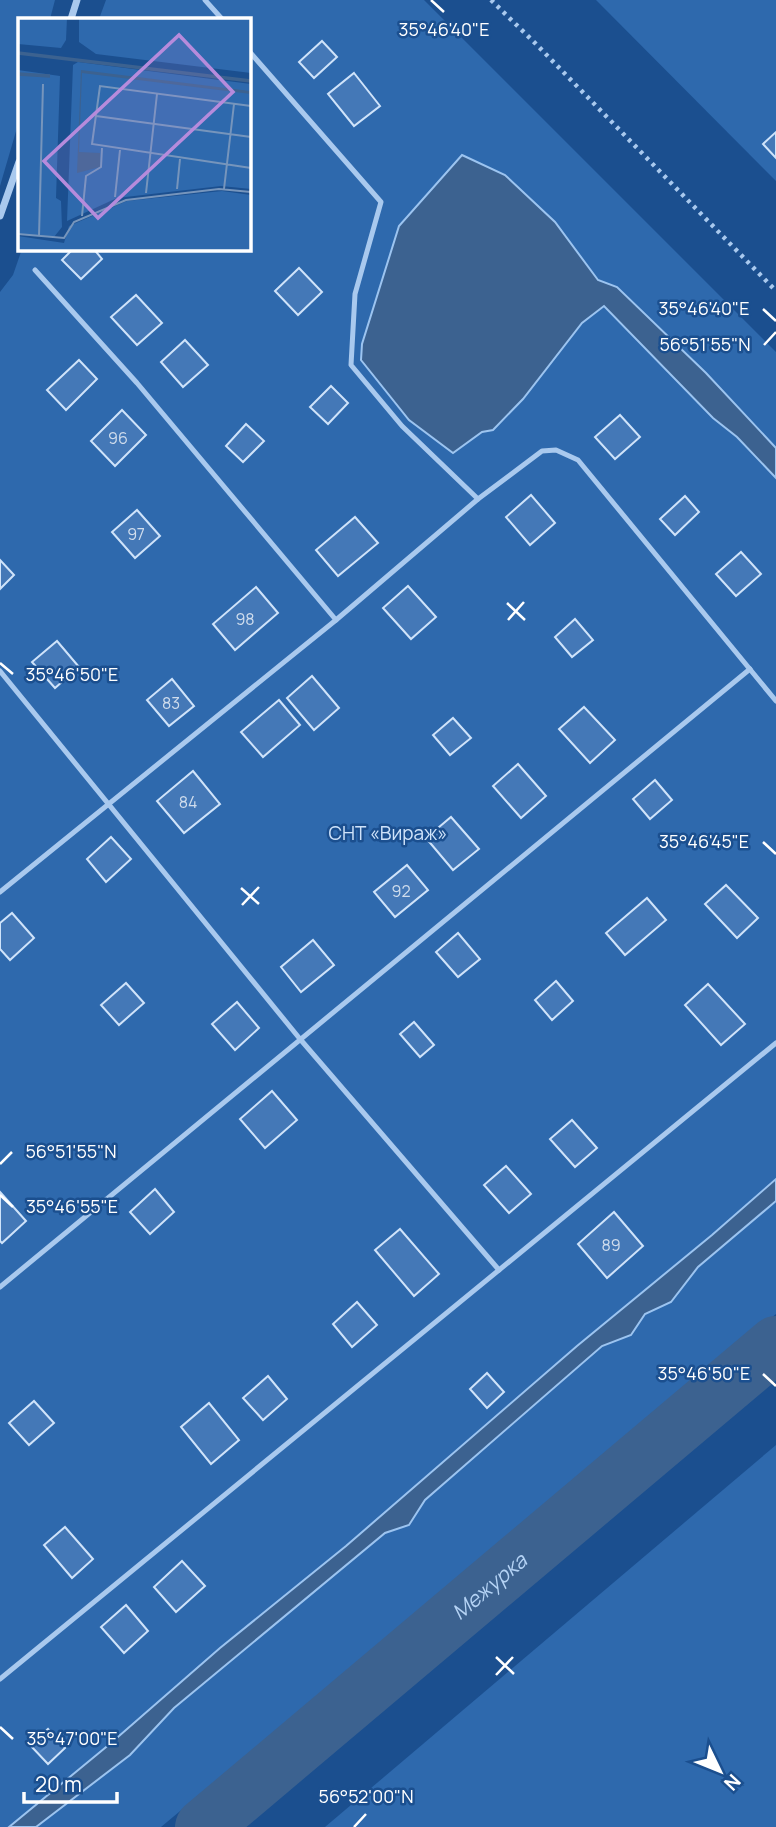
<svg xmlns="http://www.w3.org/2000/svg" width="776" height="1827" font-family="Manrope,sans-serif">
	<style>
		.green { fill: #2e69ad }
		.water { fill: #3c6290; stroke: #9cc4f0; stroke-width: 2 }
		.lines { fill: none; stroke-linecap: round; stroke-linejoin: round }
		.river { stroke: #3c6290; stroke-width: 56 }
		.building { fill: #4478b7; stroke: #cfe3fa; stroke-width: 2 }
		.path { stroke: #a9c9ee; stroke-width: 4.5; stroke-dasharray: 3.5 5; stroke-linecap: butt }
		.service { stroke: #a9c9ee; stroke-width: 5 }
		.minor { stroke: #a9c9ee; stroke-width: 7 }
		.ticks { fill: none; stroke: #fff; stroke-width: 2.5 }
		.labels { text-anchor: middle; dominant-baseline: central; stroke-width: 5; stroke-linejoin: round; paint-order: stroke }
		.number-label { font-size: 16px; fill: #d0dded }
		.park-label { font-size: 19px; fill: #cfe3fa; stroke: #1b4f8f }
		.water-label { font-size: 21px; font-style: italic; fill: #b5d3f5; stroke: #1b4f8f }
		.inset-river { fill: none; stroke: #3c6290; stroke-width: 3.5 }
		.inset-road { fill: none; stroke: #7695bc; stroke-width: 2 }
		.view { fill: #b68bdc; fill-opacity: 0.15; stroke: #b68bdc; stroke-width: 3.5 }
		.inset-edge { fill: none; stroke: #fff; stroke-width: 3.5 }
		.ticks-label { font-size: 18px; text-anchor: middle; fill: #fff; stroke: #1b4f8f; stroke-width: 5; stroke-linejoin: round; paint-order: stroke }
	</style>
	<rect width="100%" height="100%" fill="#1b4f8f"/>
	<g class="green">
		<polygon points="0,0 55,0 50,19 19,19 19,121 0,186"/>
		<polygon points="106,0 424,0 776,352 776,1314 161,1827 0,1827 0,292 13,275 22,249 248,248 248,19 99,19"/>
		<polygon points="596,0 776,0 776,181"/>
		<polygon points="776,1445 776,1827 325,1827"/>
	</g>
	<g class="water">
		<polygon points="462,155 505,175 555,222 598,280 617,287 706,373 776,448 776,478 737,437 713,418 604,306 582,323 523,399 493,430 482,432 453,453 409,420 361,360 362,344 399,226"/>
		<polygon points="776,1179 776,1201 698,1267 671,1302 645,1314 631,1335 602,1346 425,1500 409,1525 385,1533 174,1708 130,1755 36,1827 9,1827 111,1743 220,1648 346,1546 577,1346 712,1235"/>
	</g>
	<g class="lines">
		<path class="river" id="s1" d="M203,1827l573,-483"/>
	</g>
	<g class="building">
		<polygon points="322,41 337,57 314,78 299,62"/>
		<polygon points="354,73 380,106 354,126 328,94"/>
		<polygon points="776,132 776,158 763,144"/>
		<polygon points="74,248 93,248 102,259 81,279 62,260"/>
		<polygon points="299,268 322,292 298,315 275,291"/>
		<polygon points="136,295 162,323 137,345 111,317"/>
		<polygon points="185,340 208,365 183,387 161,362"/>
		<polygon points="79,360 97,379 66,410 47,390"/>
		<polygon points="331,386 348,403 328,424 310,407"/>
		<polygon points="122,410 146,435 115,466 91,441"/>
		<polygon points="620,415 640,437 615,459 595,437"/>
		<polygon points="246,424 264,441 243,462 226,446"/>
		<polygon points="531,495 555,523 530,545 506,517"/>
		<polygon points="685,496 699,512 675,535 660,519"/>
		<polygon points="137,510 160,536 135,558 112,532"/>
		<polygon points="355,517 378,543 338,576 316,550"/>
		<polygon points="741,552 761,574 736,596 716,574"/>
		<polygon points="0,560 14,575 0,589"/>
		<polygon points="408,586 436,617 411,639 383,608"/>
		<polygon points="256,587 278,613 235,650 213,624"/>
		<polygon points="575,619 593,640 572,657 555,637"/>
		<polygon points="57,641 79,667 55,688 32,662"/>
		<polygon points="312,676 339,708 314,730 287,698"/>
		<polygon points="172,679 194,706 169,726 147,700"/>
		<polygon points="279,700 300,725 263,757 241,732"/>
		<polygon points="584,707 615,740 590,763 559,729"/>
		<polygon points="453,718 471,738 450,755 433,735"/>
		<polygon points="518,764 546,796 521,818 493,786"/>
		<polygon points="193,771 220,804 184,833 157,801"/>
		<polygon points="655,780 672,800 650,819 633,799"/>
		<polygon points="451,817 479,849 453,870 426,838"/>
		<polygon points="111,837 131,859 106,882 87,859"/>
		<polygon points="407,865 428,890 395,917 374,892"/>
		<polygon points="726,885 758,918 737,938 705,904"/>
		<polygon points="647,898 666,920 625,955 606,933"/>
		<polygon points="12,913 34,938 10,960 0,949 0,923"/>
		<polygon points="458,933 480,959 458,977 436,952"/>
		<polygon points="313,940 334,965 301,992 281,967"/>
		<polygon points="556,981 573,1001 552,1020 535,1000"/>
		<polygon points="126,983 144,1003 119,1025 101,1005"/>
		<polygon points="708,984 745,1024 721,1045 685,1005"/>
		<polygon points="237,1002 259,1028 235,1050 212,1024"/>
		<polygon points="414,1022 434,1045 420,1057 400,1034"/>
		<polygon points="272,1091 297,1120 265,1148 240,1119"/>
		<polygon points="572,1120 597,1148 575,1167 550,1139"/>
		<polygon points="506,1166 531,1194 509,1213 484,1185"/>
		<polygon points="155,1189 174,1212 150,1234 130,1212"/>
		<polygon points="0,1192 26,1221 2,1243 0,1241"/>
		<polygon points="614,1212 643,1246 607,1278 578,1244"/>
		<polygon points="400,1229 439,1274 414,1296 375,1250"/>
		<polygon points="357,1302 377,1325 352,1347 333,1324"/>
		<polygon points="487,1373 504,1392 487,1408 470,1389"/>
		<polygon points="268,1376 287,1399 263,1420 243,1398"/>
		<polygon points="34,1401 54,1423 29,1445 9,1423"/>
		<polygon points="209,1403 239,1440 211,1464 181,1427"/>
		<polygon points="65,1527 93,1559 72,1578 44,1545"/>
		<polygon points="182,1561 205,1586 176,1612 154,1587"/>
		<polygon points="126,1605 148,1631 124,1653 101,1627"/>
		<polygon points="48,1729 65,1748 48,1764 30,1745"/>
	</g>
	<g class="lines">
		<polyline class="path" points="491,0 536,44 776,291"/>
		<g class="service">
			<polyline points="205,0 222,19"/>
			<polyline points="248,50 381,202 355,294 351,365 402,426 478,499"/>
			<polyline points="35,270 137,383 336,620"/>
			<polyline points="0,671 300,1039 499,1270"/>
			<polyline points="0,892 336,620 478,499 542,451 556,450 578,460 776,701"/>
			<polyline points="0,1287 750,669"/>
			<polyline points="0,1679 776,1043"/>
		</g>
		<g class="minor">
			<polyline points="71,19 77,0"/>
			<polyline points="0,216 19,162"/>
		</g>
	</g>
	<path class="ticks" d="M431,0l13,12M763,309l13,12M764,345l12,-13M507,603l18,17M508,620l16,-18M0,663l13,11M763,842l13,12M241,888l18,16M242,905l17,-18M0,1164l12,-12M0,1195l13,12M763,1374l13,12M496,1657l18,17M496,1675l17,-18M0,1727l13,12M354,1827l12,-13"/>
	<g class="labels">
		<g class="number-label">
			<text x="118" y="438">96</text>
			<text x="136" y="534">97</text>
			<text x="245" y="619">98</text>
			<text x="171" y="703">83</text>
			<text x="188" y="802">84</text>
			<text x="401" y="891">92</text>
			<text x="611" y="1245">89</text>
		</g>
		<g class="park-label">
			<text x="388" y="833">СНТ «Вираж»</text>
		</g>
		<g class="water-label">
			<text stroke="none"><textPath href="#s1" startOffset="374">Межурка</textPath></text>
		</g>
	</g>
	<g transform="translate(18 18)">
		<rect width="233" height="233" fill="#1b4f8f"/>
		<path d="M0,0h49l-1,22 -5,8 -43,-4zM61,0h172v55l-155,-19 -17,-12zM60,44l173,22v105l-30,-3 -104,12 -50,23 6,-156zM0,52l42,6 -4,122 5,3 1,26 -8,10 -36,-3zM204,173l29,4v56h-233v-15l46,7 5,-17 58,-25z" fill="#2e69ad"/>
		<path d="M63,52l169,21 1,3 -169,-21 -3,79 21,1v14l-23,6z" fill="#3c6290"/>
		<path class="inset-river" d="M0,35l233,28M0,56l32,2"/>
		<path class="inset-road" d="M233,88l-151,-20 -8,58 159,24M78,98l155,21M159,171l3,-30M206,171l10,-85M128,175l11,-99M97,179l5,-47M64,198l4,-40 15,-9 1,-19M0,216l46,4 10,-16 52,-22 93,-11 32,3M21,218l4,-152"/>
		<path class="view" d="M161,17l54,57 -135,126 -54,-57z"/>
		<rect width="233" height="233" class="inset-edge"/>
	</g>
	<g class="ticks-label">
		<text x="444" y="36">35°46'40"E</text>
		<text x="704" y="315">35°46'40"E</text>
		<text x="705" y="351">56°51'55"N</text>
		<text x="72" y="681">35°46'50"E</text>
		<text x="704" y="848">35°46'45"E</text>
		<text x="71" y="1158">56°51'55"N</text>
		<text x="72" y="1213">35°46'55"E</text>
		<text x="704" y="1380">35°46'50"E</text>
		<text x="72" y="1745">35°47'00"E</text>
		<text x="366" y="1803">56°52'00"N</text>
	</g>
	<g transform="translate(720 1771) rotate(133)" stroke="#1b4f8f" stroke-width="5" paint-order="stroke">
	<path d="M0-5L12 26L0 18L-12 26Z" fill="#ffffff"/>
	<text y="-10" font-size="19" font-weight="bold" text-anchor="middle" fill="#ffffff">N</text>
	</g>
	<path d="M24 1792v10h93v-10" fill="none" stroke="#ffffff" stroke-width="3.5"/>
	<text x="35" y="1792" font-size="21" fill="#ffffff" stroke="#1b4f8f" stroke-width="5" paint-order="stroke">20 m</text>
</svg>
